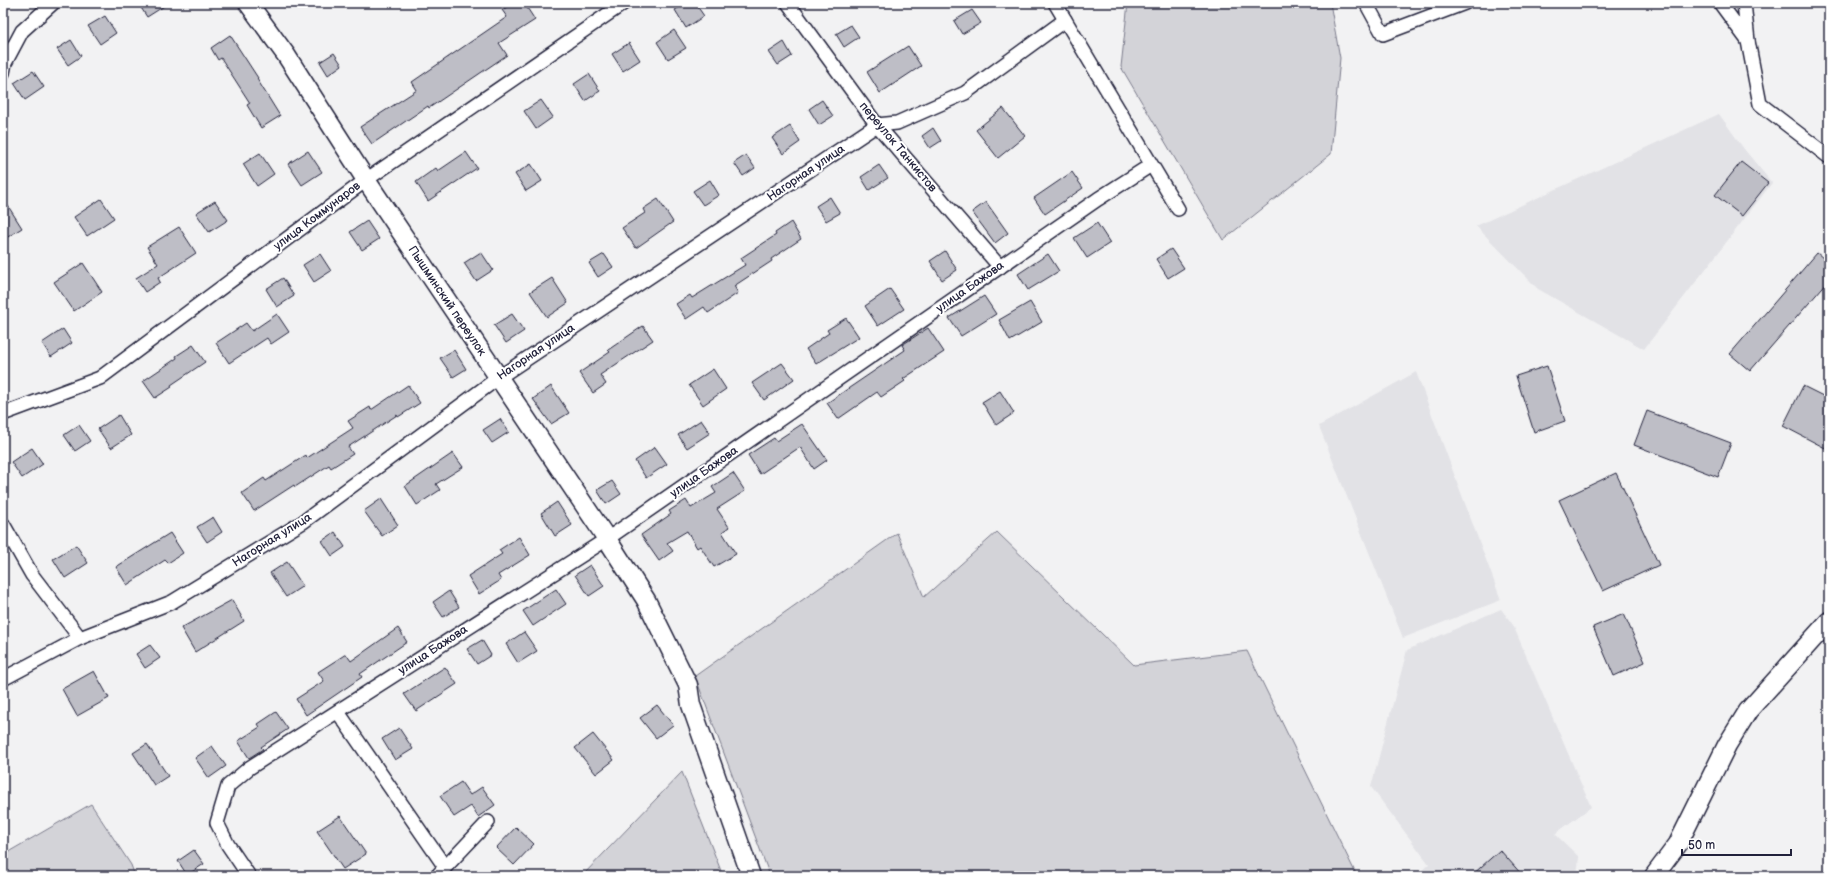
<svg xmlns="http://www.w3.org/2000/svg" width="1832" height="879" font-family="'Balsamiq Sans',sans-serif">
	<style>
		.built { fill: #e2e2e6 }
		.green { fill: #d3d3d8; stroke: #7a7a8a }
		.building { fill: #bebec6; stroke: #22223b }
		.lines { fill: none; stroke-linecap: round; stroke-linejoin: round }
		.street-casing { stroke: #22223b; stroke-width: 16 }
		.secondary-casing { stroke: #22223b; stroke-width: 21 }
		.street { stroke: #fff; stroke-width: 13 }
		.secondary { stroke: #fff; stroke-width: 18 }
		.labels { text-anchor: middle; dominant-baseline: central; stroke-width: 4; stroke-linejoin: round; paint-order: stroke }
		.street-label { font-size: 12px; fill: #22223b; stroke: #fff }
	</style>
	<rect width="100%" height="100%" fill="#f2f2f3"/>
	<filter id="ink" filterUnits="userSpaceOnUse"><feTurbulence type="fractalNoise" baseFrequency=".025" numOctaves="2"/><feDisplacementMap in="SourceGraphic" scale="8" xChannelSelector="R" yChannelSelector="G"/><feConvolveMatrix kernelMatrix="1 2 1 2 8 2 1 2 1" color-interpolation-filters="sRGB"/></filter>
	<g filter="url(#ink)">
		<g class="built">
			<polygon points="1719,114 1744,149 1772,183 1644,349 1538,289 1476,226"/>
			<polygon points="1416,372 1501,600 1403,638 1319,426"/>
			<polygon points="1501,609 1513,625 1591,807 1555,834 1579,857 1577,876 1415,876 1429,864 1371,787 1407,650"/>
		</g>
		<g class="green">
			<polygon points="1128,3 1330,3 1340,58 1331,154 1223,240 1121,67"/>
			<polygon points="997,532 1134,665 1247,651 1357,876 770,876 695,676 897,533 924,597"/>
			<polygon points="682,772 723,876 582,876"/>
			<polygon points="91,804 131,865 135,876 3,876 3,855"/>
		</g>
		<g class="building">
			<polygon points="138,3 169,3 147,17"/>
			<polygon points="514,3 524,3 535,20 499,43 507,55 429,108 428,106 372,144 360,127 417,90 412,82 507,17 502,10"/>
			<polygon points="686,3 695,3 704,16 686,28 675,10"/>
			<polygon points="972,10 981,23 962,34 954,21"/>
			<polygon points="105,16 116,33 100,44 88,26"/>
			<polygon points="851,25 859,37 844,47 836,34"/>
			<polygon points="674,30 686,48 668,59 657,42"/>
			<polygon points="230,35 258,78 257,79 280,116 261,128 247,105 250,103 221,58 218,60 211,48"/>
			<polygon points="71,40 81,56 68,65 57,49"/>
			<polygon points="784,42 792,56 778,65 769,52"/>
			<polygon points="629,43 640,60 623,71 612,54"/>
			<polygon points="908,46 921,66 880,93 867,72"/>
			<polygon points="334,53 342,65 328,75 320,62"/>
			<polygon points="33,71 44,87 25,100 14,83"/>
			<polygon points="589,74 600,91 585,101 574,84"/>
			<polygon points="541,100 553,117 536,129 524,111"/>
			<polygon points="822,100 833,116 819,125 809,109"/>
			<polygon points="1003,108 1025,136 998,158 976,130"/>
			<polygon points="790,126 800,142 783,154 772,138"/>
			<polygon points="933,128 941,141 930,148 922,136"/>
			<polygon points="308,151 322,172 302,185 288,164"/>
			<polygon points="466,152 477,168 428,201 416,182 436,168 438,171"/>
			<polygon points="260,153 274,174 257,186 243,164"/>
			<polygon points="746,155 755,168 743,176 734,163"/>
			<polygon points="1741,162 1768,183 1742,216 1715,195"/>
			<polygon points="531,164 542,181 526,191 515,174"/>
			<polygon points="879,165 888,178 869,190 861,177"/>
			<polygon points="1072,172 1083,188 1045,214 1034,198"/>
			<polygon points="710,180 719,195 703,205 693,191"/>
			<polygon points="830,197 840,213 826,221 816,206"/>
			<polygon points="3,198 22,228 3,240"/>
			<polygon points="101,199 114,218 87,236 74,217"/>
			<polygon points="658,199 673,222 636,248 622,228 645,213 643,209"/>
			<polygon points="215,201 228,220 209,232 196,213"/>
			<polygon points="986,202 1008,233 995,243 972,212"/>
			<polygon points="367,221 379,239 362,250 350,232"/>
			<polygon points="791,222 801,239 771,259 772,261 734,286 738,293 708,313 704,307 686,319 676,304 690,295 692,298 745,265 741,258 776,235 775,233"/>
			<polygon points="1097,223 1110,243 1087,258 1074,238"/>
			<polygon points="179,227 196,253 158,278 160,282 145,292 136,278 158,264 147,247"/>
			<polygon points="1171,249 1184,268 1168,278 1156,259"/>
			<polygon points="945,251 957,270 942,280 930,261"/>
			<polygon points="481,252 493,270 476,281 464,263"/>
			<polygon points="1817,253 1829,263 1829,280 1750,371 1730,354"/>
			<polygon points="320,254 331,271 314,282 303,265"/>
			<polygon points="604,254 613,267 598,277 589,263"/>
			<polygon points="1048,254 1059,271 1028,290 1018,274"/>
			<polygon points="83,263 102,292 74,311 54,282"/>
			<polygon points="283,278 294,296 277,307 266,289"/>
			<polygon points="552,278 568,303 547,317 530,292"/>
			<polygon points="890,289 904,309 878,326 865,306"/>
			<polygon points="984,296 996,314 961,336 949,318"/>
			<polygon points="1030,302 1042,322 1010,341 999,320"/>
			<polygon points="277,314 289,332 271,344 267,338 229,363 216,343 246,323 252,331"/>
			<polygon points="512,314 524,331 506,343 494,325"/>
			<polygon points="846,318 859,337 816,364 806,349 829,333 827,330"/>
			<polygon points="643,326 653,340 600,375 606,384 593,393 579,373 610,352 608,350"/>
			<polygon points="928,328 944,352 903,379 905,381 881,397 877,392 838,419 827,403 905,350 902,345"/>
			<polygon points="63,329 72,343 51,357 42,343"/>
			<polygon points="193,345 205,362 171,385 172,387 155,398 143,381 177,358 176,356"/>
			<polygon points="454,350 466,369 453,377 440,358"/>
			<polygon points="782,363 794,379 764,400 752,383"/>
			<polygon points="1547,366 1565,421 1534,432 1516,376"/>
			<polygon points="713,369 726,389 703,405 689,385"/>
			<polygon points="408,385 420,403 398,417 397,415 348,447 353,454 331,468 329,465 295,487 294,485 254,511 242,493 264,478 266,481 306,455 307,458 353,428 348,421 370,407 371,410"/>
			<polygon points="551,386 569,413 551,424 533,399"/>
			<polygon points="1803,386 1829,399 1829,450 1783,426"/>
			<polygon points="1000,391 1014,413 996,425 982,402"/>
			<polygon points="1647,411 1731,443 1718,477 1634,445"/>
			<polygon points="119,415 131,435 111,448 98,429"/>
			<polygon points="500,419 509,432 492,443 483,430"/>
			<polygon points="701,420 710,433 687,448 678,435"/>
			<polygon points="802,424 827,460 814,469 800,447 760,474 748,455 774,438 776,441"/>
			<polygon points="79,425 90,441 75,451 64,435"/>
			<polygon points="655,447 667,464 646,478 635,461"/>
			<polygon points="32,448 43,464 22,478 11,462"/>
			<polygon points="453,453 463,467 436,484 440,490 417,505 405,486"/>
			<polygon points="733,473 745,491 717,509 729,527 722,532 736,554 714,567 700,546 697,548 687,531 667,543 673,551 659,561 641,535 671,514 669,511 686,500 691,508 716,493 712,487"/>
			<polygon points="1616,473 1659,565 1603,591 1559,500"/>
			<polygon points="612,481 621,494 606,504 597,490"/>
			<polygon points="381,499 398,525 382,536 364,511"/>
			<polygon points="557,502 572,525 555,536 541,513"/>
			<polygon points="213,517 222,532 207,542 197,527"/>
			<polygon points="335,532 345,547 332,556 322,541"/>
			<polygon points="170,533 183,553 168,563 165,560 127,585 116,567"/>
			<polygon points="519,537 530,555 498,575 501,580 479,594 468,576 502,554 499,550"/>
			<polygon points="76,545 88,563 65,578 53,559"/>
			<polygon points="287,562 303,586 286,597 270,573"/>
			<polygon points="590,565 604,586 589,596 575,575"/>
			<polygon points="556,589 566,604 533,626 523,611"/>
			<polygon points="449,591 459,607 443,617 433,602"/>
			<polygon points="232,600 244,621 195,652 181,628"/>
			<polygon points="1624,614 1645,662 1614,676 1593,627"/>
			<polygon points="398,628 407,642 360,674 362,677 306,715 296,699 324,681 318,672 346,654 351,661"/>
			<polygon points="524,632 537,651 518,663 506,644"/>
			<polygon points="482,640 491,655 477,664 467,649"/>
			<polygon points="150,645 160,658 145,668 136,654"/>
			<polygon points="445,667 457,684 416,711 404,694"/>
			<polygon points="94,671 109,698 77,716 62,689"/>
			<polygon points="657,705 673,725 656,738 640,718"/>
			<polygon points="276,712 288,729 261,747 263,749 249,758 238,741 260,727 258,724"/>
			<polygon points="399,728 413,749 395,760 382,739"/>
			<polygon points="593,734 614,760 596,774 575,748"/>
			<polygon points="147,744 168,776 154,785 133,753"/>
			<polygon points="212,746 226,766 209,778 195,758"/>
			<polygon points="461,782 470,795 482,787 495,805 478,817 471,806 454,817 440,796"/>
			<polygon points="340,816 366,854 343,869 317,831"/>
			<polygon points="516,827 534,844 514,865 496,848"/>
			<polygon points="194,850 204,864 187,875 178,861"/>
			<polygon points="1500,850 1523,876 1471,876"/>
		</g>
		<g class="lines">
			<defs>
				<g id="street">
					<polyline points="788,3 877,125 1000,267"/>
					<polyline points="1055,3 1178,209"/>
					<polyline points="1366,3 1383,34 1465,3"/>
					<polyline points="1720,3 1748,41"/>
					<polyline points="1744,3 1748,41 1760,104 1829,157"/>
					<polyline points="3,73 5,63 22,31 53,3"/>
					<polyline points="3,414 100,378 366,180 624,3"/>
					<polyline points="3,524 32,575 80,638"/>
					<polyline points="3,679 80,638 172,602 303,522 498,378 877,125 897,123 965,93 1065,20"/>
					<polyline points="338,712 445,867"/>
					<polyline points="249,876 228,845 217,823 228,786 249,768 607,539 1098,199 1151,165"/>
					<polyline points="437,876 488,822"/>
				</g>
				<g id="secondary">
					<polyline points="248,3 286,55 366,180 607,539 646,600 688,685 691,705 751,876"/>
					<polyline points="1654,876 1678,844 1727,745 1748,711 1829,621"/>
				</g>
			</defs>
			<use href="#street" class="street-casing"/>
			<use href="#secondary" class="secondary-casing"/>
			<use href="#street" class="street"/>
			<use href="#secondary" class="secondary"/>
		</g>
	</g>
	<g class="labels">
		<g class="street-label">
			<text transform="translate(898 147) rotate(50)">переулок Танкистов</text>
			<text transform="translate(806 173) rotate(-34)">Нагорная улица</text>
			<text transform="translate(317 216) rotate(-37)">улица Коммунаров</text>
			<text transform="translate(970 287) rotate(-35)">улица Бажова</text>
			<text transform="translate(447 301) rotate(56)">Пышминский переулок</text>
			<text transform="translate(536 352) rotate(-34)">Нагорная улица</text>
			<text transform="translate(704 472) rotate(-35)">улица Бажова</text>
			<text transform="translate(272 540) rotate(-32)">Нагорная улица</text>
			<text transform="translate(433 650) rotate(-33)">улица Бажова</text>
		</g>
	</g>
	<rect width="1832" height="879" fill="none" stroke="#fff" stroke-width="16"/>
	<rect x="8" y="8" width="1816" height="863" fill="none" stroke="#22223b" stroke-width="1.5" filter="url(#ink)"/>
	<path d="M1682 849v6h109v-6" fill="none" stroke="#22223b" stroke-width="2"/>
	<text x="1688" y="849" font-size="12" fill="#22223b" stroke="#ffffff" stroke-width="3" paint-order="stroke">50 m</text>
</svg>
